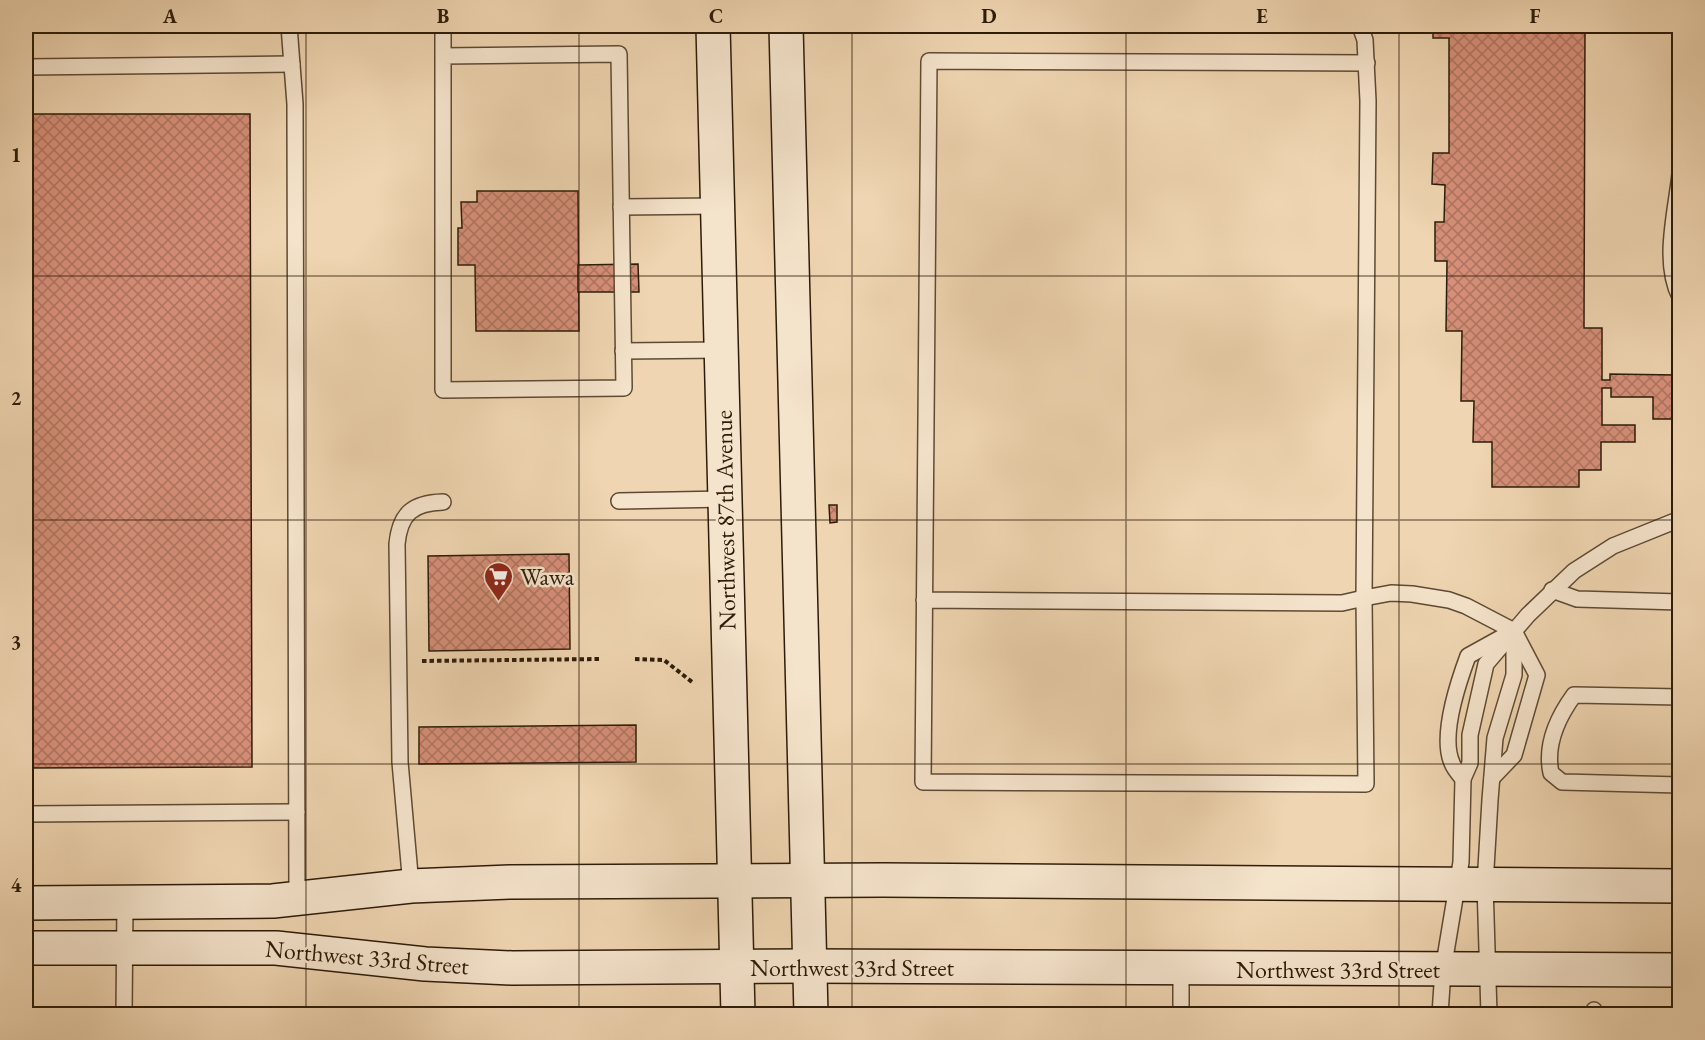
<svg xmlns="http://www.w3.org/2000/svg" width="1705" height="1040" font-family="'EB Garamond',serif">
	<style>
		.building { fill: url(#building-cross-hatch); stroke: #2d1c09; stroke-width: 1.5 }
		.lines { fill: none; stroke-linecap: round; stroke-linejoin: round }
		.lane-casing { stroke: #5e4a33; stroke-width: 18 }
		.secondary-casing { stroke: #2d1c09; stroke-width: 36 }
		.path { stroke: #2d1c09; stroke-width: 4; stroke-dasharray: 4.5 3; stroke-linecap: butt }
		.lane { stroke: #f5e4cc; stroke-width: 15 }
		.secondary { stroke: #f5e4cc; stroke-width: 33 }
		.grid { fill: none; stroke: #2d1c09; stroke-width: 1.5; stroke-opacity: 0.55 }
		.labels { text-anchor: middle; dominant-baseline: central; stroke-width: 5; stroke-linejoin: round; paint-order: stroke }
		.street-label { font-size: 24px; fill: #2d1c09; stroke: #f5e4cc }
		.poi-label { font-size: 24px; fill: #2d1c09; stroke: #f5e4cc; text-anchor: start }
		.neatline { fill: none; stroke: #2d1c09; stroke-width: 2 }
		.grid-label { font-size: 20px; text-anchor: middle; font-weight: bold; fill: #2d1c09 }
	</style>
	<defs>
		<pattern id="building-cross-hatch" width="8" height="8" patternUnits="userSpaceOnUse" patternTransform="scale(1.5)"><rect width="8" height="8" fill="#d68f78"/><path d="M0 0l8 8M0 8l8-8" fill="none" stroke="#ae7461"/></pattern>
	</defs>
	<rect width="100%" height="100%" fill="#efd5b1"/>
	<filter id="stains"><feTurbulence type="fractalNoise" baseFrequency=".00333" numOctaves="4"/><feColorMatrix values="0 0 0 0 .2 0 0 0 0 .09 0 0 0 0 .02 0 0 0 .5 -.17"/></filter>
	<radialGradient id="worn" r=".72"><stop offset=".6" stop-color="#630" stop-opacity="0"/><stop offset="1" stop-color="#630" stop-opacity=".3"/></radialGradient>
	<g class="building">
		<polygon points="1433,26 1585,26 1584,328 1602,328 1602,380 1610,380 1610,374 1676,375 1675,419 1653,419 1653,397 1611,397 1611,388 1602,388 1602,425 1635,425 1635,442 1601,442 1601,470 1579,470 1579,487 1492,487 1492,442 1473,442 1474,401 1461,401 1462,331 1446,331 1447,261 1435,261 1435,222 1444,222 1445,185 1432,184 1433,153 1449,153 1449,38 1433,38"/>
		<polygon points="26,114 250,114 252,767 26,768"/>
		<polygon points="477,191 578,191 579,331 476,331 475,265 458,265 458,228 462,228 461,202 477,202"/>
		<polygon points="638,264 639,292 578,292 578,265"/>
		<polygon points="829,505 837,505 837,522 830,523"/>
		<polygon points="569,554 570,649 429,651 428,556"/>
		<polygon points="636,725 636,762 419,764 419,727"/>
	</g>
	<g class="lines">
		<defs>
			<g id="lane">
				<polyline points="289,26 295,104 297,898"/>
				<path d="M443,26c0,121 0,242 0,364l181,-2 -5,-334 -176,2"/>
				<polyline points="1360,26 1365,40 1368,101 1364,598 1391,593 1412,594 1449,600 1466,606 1514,631 1537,675 1514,755 1492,778"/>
				<polyline points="1680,41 1680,61"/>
				<polyline points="26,67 292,64"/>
				<path d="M1680,174c-4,38 -18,88 0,123"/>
				<polyline points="621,207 718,206"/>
				<polyline points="623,351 722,350"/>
				<polyline points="619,501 726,499"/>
				<polyline points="1552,590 1577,599 1680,602"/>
				<polyline points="924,600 1342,603 1364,598 1366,784 923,782 929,61 1367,63"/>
				<path d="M1680,697l-106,-2c-16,22 -29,50 -23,78l11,9 118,3"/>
				<path d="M1463,779c-4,-5 -9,-10 -11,-16 -12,-27 6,-80 16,-107l38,-21"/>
				<polyline points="26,814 297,812"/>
				<path d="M411,886l-11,-124 -3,-218c3,-31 16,-41 46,-42"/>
				<polyline points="1181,968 1181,1014"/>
				<polyline points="124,1014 125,902"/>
				<polyline points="1440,1014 1443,970 1461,862 1463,779 1470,763 1470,735 1486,664 1528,615 1574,571 1613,546 1680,519"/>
				<polyline points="1489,1014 1485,885 1490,800 1495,738 1514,675 1514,634"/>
				<polyline points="1594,1014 1594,1010"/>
			</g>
			<g id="secondary">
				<polyline points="713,26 738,1014"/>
				<polyline points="786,26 811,1014"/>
				<polyline points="26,903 273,901 411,886 510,882 883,880 1680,886"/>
				<polyline points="26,948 276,948 425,964 512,968 810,966 1680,970"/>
			</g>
		</defs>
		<use href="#lane" class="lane-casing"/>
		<use href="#secondary" class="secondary-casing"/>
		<g class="path">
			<polyline points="635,659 664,660 692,682"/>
			<polyline points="422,661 601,659"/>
		</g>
		<use href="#lane" class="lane"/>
		<use href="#secondary" class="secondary"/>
	</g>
	<path class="grid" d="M306,26v988M579,26v988M852,26v988M1126,26v988M1399,26v988M26,276h1654M26,520h1654M26,764h1654"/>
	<defs>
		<symbol id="supermarket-pin" viewBox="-11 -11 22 30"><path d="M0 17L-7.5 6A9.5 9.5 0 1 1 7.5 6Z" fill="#8f2418" stroke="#f5e4cc"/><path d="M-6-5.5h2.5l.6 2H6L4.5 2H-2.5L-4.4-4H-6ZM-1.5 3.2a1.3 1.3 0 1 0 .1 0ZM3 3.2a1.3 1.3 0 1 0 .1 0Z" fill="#fff"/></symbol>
	</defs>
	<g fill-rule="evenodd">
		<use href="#supermarket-pin" x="482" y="560" width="33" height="45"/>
	</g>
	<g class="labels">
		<g class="street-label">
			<text transform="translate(725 520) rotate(-91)">Northwest 87th Avenue</text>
			<text transform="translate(367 957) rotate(5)">Northwest 33rd Street</text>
			<text x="852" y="967">Northwest 33rd Street</text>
			<text x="1338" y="969">Northwest 33rd Street</text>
		</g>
		<g class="poi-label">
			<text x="520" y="576">Wawa</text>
		</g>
	</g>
	<rect width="1705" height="1040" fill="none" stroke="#efd5b1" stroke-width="66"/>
	<rect x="33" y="33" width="1639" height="974" class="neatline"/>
	<g class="grid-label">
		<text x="170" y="23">A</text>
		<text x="443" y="23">B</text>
		<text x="716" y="23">C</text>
		<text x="989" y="23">D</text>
		<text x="1262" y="23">E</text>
		<text x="1535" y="23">F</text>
		<text x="16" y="162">1</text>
		<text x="16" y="405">2</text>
		<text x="16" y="649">3</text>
		<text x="16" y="892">4</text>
	</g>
	<rect width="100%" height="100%" filter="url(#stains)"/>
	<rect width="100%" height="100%" fill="url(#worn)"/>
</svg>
